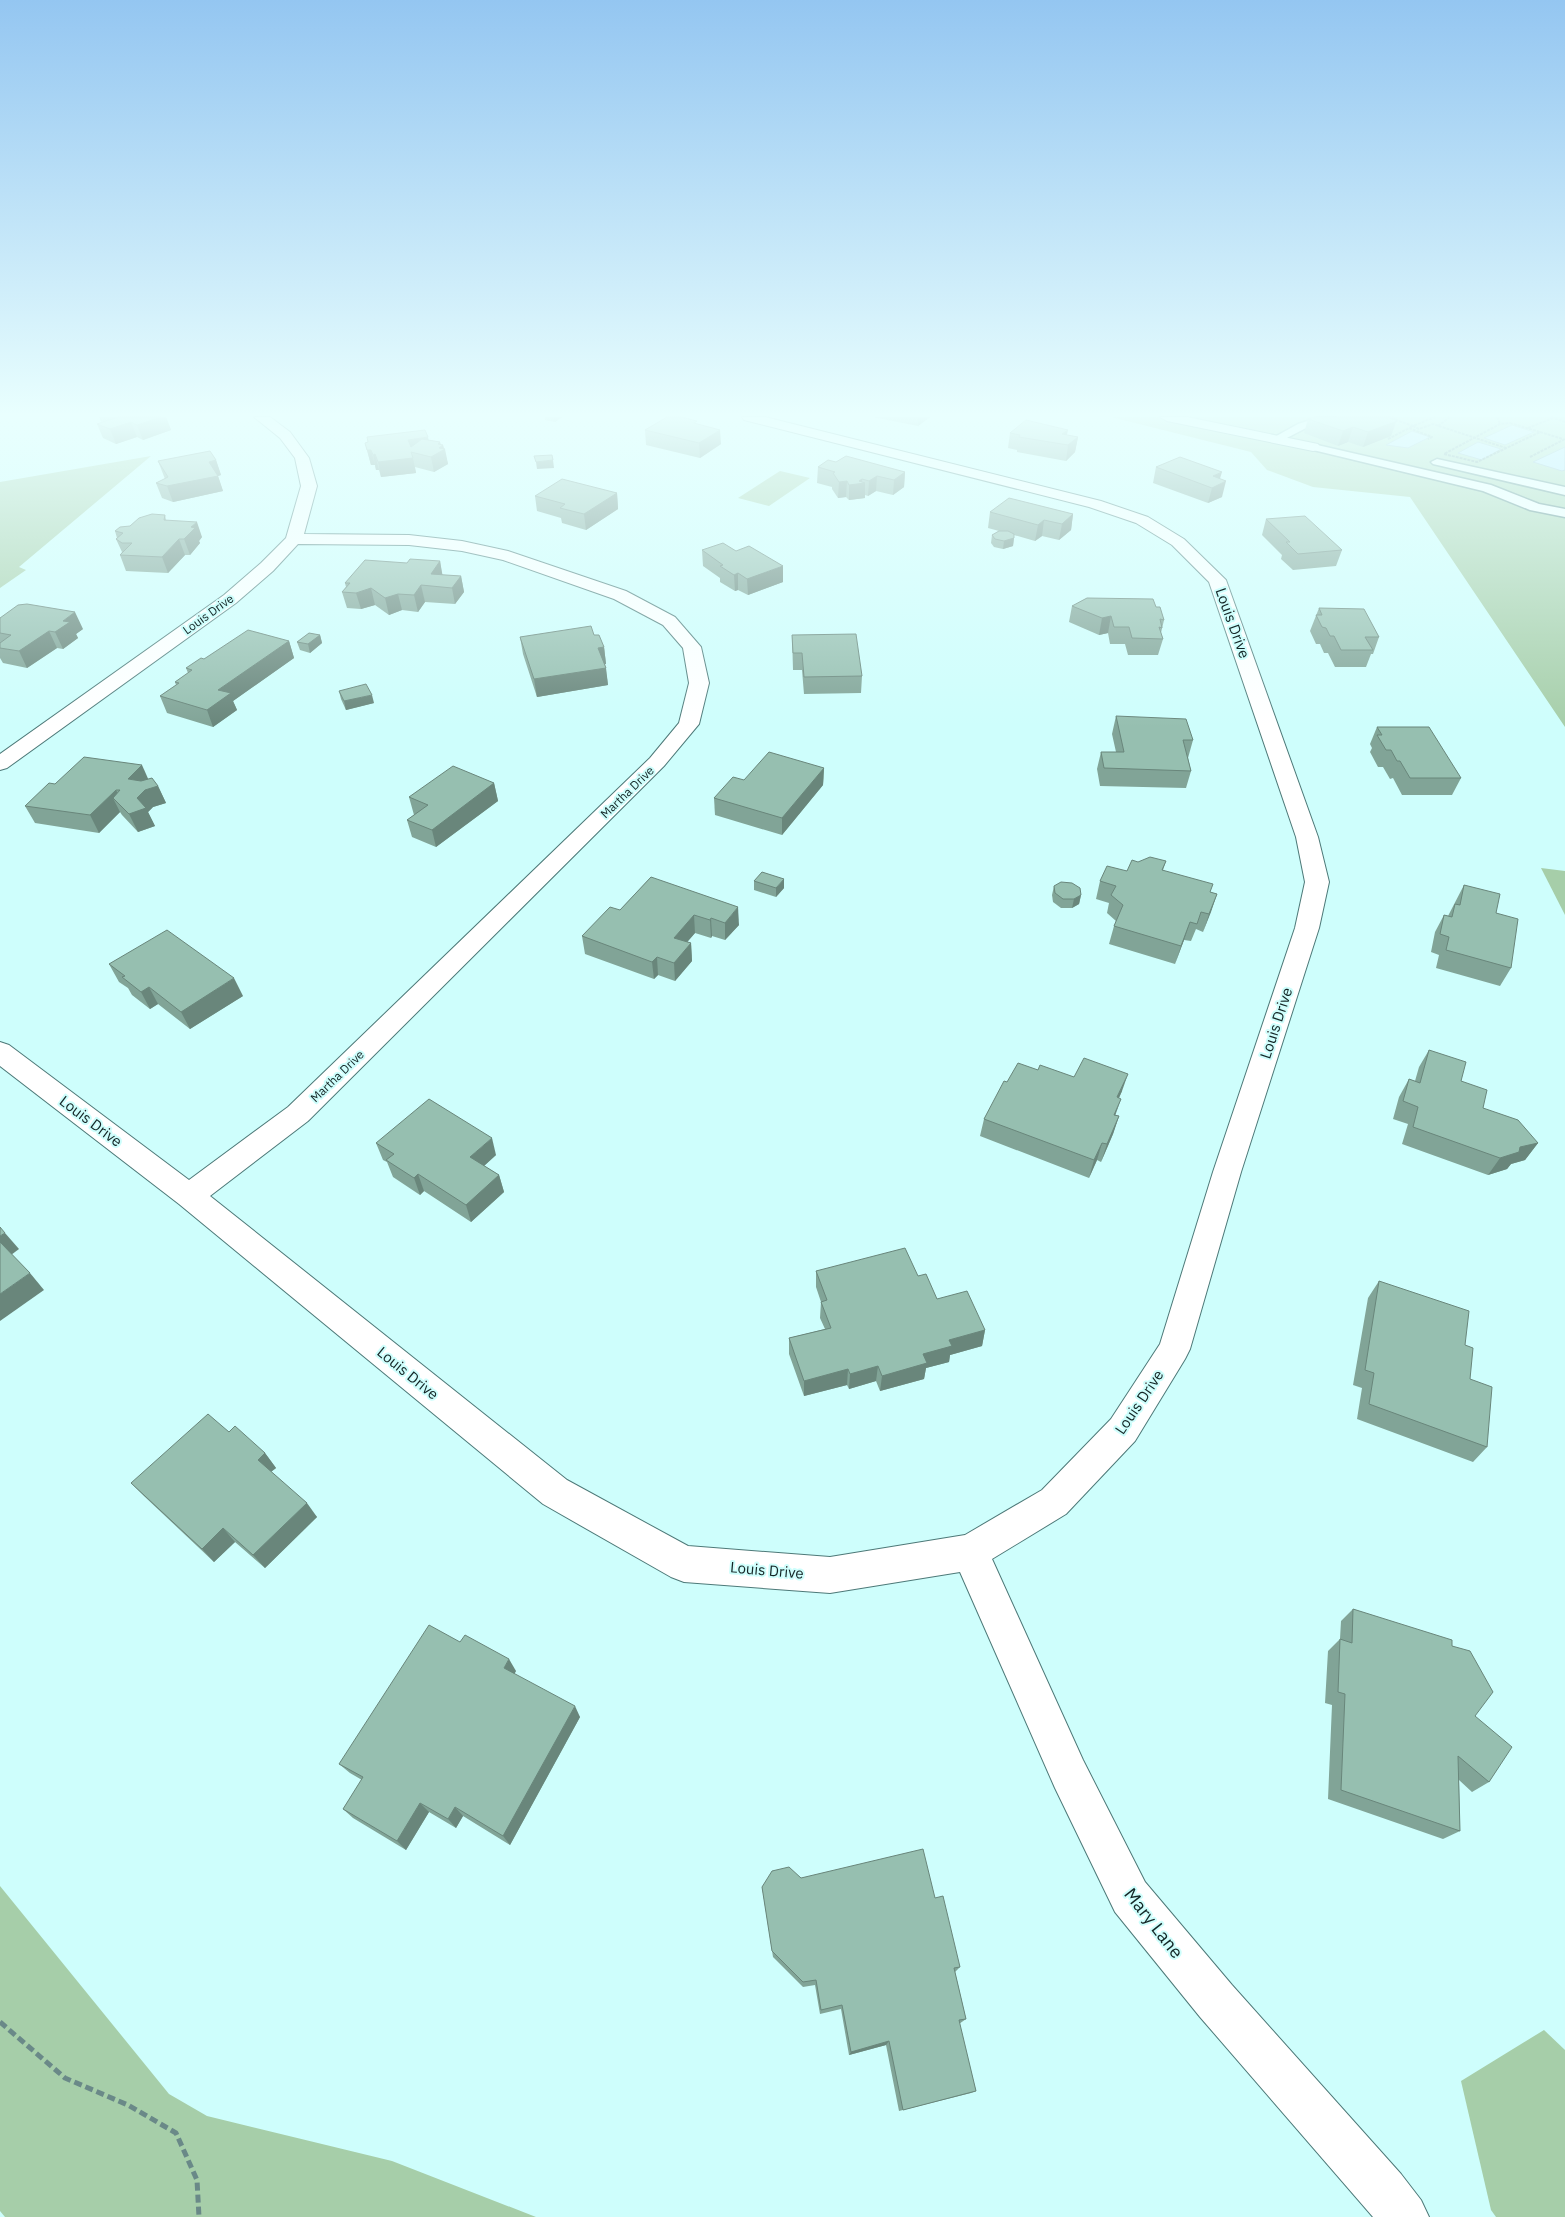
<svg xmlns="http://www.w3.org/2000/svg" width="1565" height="2217" font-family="'IBM Plex Sans',sans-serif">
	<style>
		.green { fill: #a6cea9 }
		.water { fill: #b7e0ff; stroke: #86a8be }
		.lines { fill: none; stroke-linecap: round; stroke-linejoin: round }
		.service-casing { stroke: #4d7978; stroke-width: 3 }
		.minor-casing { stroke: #4d7978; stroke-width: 2 }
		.path-far1 { stroke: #6a8988; stroke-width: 2; stroke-dasharray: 3 1; stroke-linecap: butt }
		.path { stroke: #6a8988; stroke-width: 5; stroke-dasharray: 8 4; stroke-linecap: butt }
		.service { fill: #fff; fill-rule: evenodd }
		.minor { fill: #fff; fill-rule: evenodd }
		.wall { fill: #81a497 }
		.shaded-wall { fill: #69867b }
		.building { fill: #96bfb0; stroke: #69867b }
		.labels { text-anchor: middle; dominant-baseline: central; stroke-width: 4; stroke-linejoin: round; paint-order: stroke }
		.far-street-label { font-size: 12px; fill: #132525; stroke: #cefefc }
		.street-label { font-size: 15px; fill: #132525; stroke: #cefefc }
		.near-street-label { font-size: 18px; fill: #132525; stroke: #cefefc }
	</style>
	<rect width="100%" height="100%" fill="#cefefc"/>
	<g class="green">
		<polygon points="1111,417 1565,417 1565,727 1410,497 1313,487 1267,470 1251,452"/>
		<polygon points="151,456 19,567 26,570 0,588 0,482"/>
		<polygon points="780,471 810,478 769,506 738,498"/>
		<polygon points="1541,868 1565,871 1565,915"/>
		<polygon points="0,1886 169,2094 207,2116 392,2161 536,2217 5,2217 0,2211"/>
		<polygon points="1544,2030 1565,2050 1565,2217 1496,2217 1491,2210 1461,2081"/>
	</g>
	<g class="water">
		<polygon points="1512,425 1534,432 1505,445 1484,438"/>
		<polygon points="1412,431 1430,437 1408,448 1386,445"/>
		<polygon points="1478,442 1501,449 1482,460 1458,453"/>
		<polygon points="1565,447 1565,470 1562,471 1533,462"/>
	</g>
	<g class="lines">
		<defs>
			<g id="service">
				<polygon points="1320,417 1335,417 1334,419 1306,428 1281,441 1277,442 1271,439 1298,424"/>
				<polygon points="1313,444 1491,485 1539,504 1565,509 1565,517 1530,510 1483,491 1309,449 1307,447"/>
				<polygon points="1437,459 1565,487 1565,495 1433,464 1431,462"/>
			</g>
			<g id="minor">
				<polygon points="254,417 270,417 290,432 309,458 317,486 304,534 409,535 462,541 508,551 626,591 675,617 701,647 709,683 699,724 664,766 308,1121 210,1196 567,1480 688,1546 830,1557 965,1535 1042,1490 1111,1419 1160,1344 1213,1172 1295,928 1305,882 1296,837 1209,582 1172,545 1136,523 1089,507 744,420 742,417 765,417 1101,501 1148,517 1184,539 1226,580 1318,837 1329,882 1319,928 1241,1172 1190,1349 1185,1359 1135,1441 1066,1514 992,1559 1083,1760 1145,1882 1232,1985 1401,2174 1421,2200 1429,2217 1373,2217 1200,2017 1115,1912 1055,1788 960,1572 830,1593 684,1582 671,1577 543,1504 179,1204 0,1066 0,1042 9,1045 189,1180 288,1107 650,758 679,723 689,683 683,648 663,625 614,599 503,560 462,551 409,545 298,544 273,571 236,603 7,768 0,770 0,754 224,595 261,563 286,538 301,486 295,458 280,438"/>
				<polygon points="1160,417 1187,417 1313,443 1318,444 1320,447 1318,450 1313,451 1167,421"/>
			</g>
		</defs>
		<use href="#service" class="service-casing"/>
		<use href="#minor" class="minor-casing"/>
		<g class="path-far1">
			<polyline points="1388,417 1413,426 1435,417"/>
			<polyline points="1497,417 1500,424"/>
			<polyline points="1551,417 1565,422"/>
			<polygon points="1510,423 1540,432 1477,462 1444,454 1500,424"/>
			<polyline points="1438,426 1450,417"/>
			<polyline points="1409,428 1432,437 1428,439"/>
			<polyline points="1528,428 1553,418"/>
			<polyline points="1540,432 1563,439"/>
			<polyline points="1388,439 1413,426 1419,429 1433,424 1506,448"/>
			<polyline points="1530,457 1565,439"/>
		</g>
		<polyline class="path" points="0,2022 65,2078 128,2105 176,2133 197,2180 199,2217"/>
		<use href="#service" class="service"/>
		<use href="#minor" class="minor"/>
	</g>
	<g class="wall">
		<polygon points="99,417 166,417 171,430 143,440 137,437 116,444 103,438 97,424 101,422"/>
		<polygon points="545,417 562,417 555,422 545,420"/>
		<polygon points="873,417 930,417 918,426"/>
		<polygon points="1308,419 1396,421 1397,421 1391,436 1363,447 1348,442 1338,446 1304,433"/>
		<polygon points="698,424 721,444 700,458 646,445 645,430"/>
		<polygon points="1010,433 1067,435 1078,437 1075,452 1066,461 1017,452 1017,450 1008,448"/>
		<polygon points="428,440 440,442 441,445 443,445 448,464 434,472 415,467 416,473 381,477 379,470 376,470 375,465 371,465 365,443"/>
		<polygon points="216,460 221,475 218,476 223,491 173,502 162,498 156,483 165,479 158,461"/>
		<polygon points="836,462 905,472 904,487 893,495 876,491 868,496 865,495 865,498 849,500 846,497 838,498 832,489 832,487 817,483 818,467"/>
		<polygon points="1156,467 1220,479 1222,497 1208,503 1153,483"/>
		<polygon points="617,493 618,509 586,530 562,523 561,518 537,511 535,496"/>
		<polygon points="990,512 1073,514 1071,530 1059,540 1042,536 1035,541 1014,535 1013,546 1003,549 994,547 991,543 992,535 999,531 988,528"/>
		<polygon points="165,515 166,520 202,537 199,541 200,543 190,555 185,555 168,573 126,571 120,555 122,552 116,539 117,538 115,531"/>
		<polygon points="1266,519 1342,550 1336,566 1293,570 1281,559 1282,555 1262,535"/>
		<polygon points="702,550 783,582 748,595 738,590 735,591 720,582 720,578 703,566"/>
		<polygon points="440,561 442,575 461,576 464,592 455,604 425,602 418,612 402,610 389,615 375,605 361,609 347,608 342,592 346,587 345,583"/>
		<polygon points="1072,606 1164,620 1161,633 1163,639 1158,655 1128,655 1125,644 1110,644 1108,633 1099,635 1069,622"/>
		<polygon points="1319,608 1379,637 1373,654 1371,654 1366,667 1335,667 1328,653 1324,653 1320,644 1316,644 1310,631"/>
		<polygon points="0,618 83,629 76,634 78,638 63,649 57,648 27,668 3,663 0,658"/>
		<polygon points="320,635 322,643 310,653 300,650 297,642"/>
		<polygon points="594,635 604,647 606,664 605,664 608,685 537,697 523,654 520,637"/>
		<polygon points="792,635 862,676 861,693 804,694 802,670 793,670"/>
		<polygon points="289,641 294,658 233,701 237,710 213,727 167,713 160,696 176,685 175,682 188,673 186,668 204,659"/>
		<polygon points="339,691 374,703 346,710 341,699"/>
		<polygon points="1116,716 1193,740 1188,758 1191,771 1186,788 1100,786 1097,769 1101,752 1116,752 1112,734"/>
		<polygon points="1377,727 1461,778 1452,795 1402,795 1393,778 1390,779 1383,767 1378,767 1370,752 1372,748 1370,744"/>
		<polygon points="824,768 823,785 782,835 715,815 714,798 744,780"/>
		<polygon points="148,779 158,786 166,803 153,807 148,812 155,826 138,832 122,815 120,812 99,833 35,823 25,806 55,784"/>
		<polygon points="494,783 498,801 436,847 412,837 407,820 414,815 409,797"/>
		<polygon points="1166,861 1163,870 1210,892 1217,894 1203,932 1196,929 1191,941 1184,940 1175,964 1109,944 1114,926 1116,921 1107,913 1109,903 1096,899 1100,881 1127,871 1138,862"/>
		<polygon points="651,877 739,925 725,940 712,936 711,938 695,933 687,942 691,943 692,961 675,981 658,975 654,979 585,954 582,936 620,910"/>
		<polygon points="754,881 784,888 776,897 754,890"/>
		<polygon points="1464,885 1496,913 1511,968 1500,986 1436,968 1439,955 1431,952 1435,932 1444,915 1448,916"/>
		<polygon points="1054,886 1081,895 1079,904 1072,908 1061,908 1053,902 1052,895"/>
		<polygon points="109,964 243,996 190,1029 158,1004 150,1009 132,995 128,988 119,982"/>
		<polygon points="1429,1050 1461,1081 1483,1108 1538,1143 1525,1160 1511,1164 1507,1169 1488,1175 1402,1144 1408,1124 1393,1119 1399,1097 1409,1079 1415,1081 1419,1067"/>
		<polygon points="1038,1070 1074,1077 1122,1091 1119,1098 1115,1115 1119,1116 1113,1134 1101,1162 1097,1160 1089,1178 980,1136 984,1119 1007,1082"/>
		<polygon points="376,1143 496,1155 484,1166 499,1175 504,1192 471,1222 424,1191 420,1195 393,1177 387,1162 383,1160"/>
		<polygon points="816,1271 918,1276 937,1299 985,1330 982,1346 950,1355 949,1362 926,1368 924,1379 880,1391 876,1381 849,1389 847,1385 804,1396 789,1354 789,1338 825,1329 820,1318 821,1302 816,1287"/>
		<polygon points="1379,1281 1465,1345 1470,1379 1487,1447 1473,1462 1357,1419 1362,1388 1353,1385 1368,1298"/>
		<polygon points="229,1432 265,1453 276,1468 271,1472 317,1517 265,1568 235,1542 214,1562 145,1497 131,1483"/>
		<polygon points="1353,1609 1452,1646 1475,1716 1489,1782 1472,1792 1459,1780 1460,1831 1443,1839 1328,1799 1332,1705 1325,1703 1328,1651 1340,1639 1341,1621"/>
		<polygon points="516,1671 514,1674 580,1717 510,1845 463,1816 456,1828 429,1812 406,1850 353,1818 343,1809 362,1780 350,1773 339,1764"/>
		<polygon points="801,1878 935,1898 960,1967 955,1972 966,2019 959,2024 976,2091 971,2093 899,2111 886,2045 849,2055 841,2009 820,2014 815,1985 803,1987 773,1957 762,1887"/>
	</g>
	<g class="shaded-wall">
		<polygon points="161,417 166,417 171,430 143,440 137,425"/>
		<polygon points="554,417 562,417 555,422"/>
		<polygon points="919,417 930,417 918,426"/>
		<polygon points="1394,417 1397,417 1391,436 1363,447 1368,432 1390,418"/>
		<polygon points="131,422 137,437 116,444 110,429"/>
		<polygon points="1353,427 1348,442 1338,446 1343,431"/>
		<polygon points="720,430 721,444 700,458 699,443"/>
		<polygon points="1068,430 1065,444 1062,434"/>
		<polygon points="428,437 431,452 411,452 408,440"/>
		<polygon points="1078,437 1075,452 1066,461 1068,445"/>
		<polygon points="440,442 441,447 443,445 444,449 445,449 448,464 434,472 431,457 438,444"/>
		<polygon points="367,450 371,450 375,465 371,465"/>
		<polygon points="375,454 379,470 376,470 373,455"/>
		<polygon points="413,458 416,473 381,477 378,462"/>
		<polygon points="216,460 221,475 218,476 223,491 173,502 167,486 209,462"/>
		<polygon points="553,460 554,468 537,469 536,462"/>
		<polygon points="905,472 904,487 893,495 894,480"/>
		<polygon points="1222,472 1218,485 1226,481 1222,497 1208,503 1212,488 1213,476"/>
		<polygon points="877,476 876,491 868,496 869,481"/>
		<polygon points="862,479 862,483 865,483 865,498 849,500 849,485"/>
		<polygon points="847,481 846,497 838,498 839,482"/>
		<polygon points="617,493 618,509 586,530 584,514"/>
		<polygon points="1073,514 1071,530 1059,540 1062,524"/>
		<polygon points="1044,520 1042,536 1035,541 1038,525"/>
		<polygon points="197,522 202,537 199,541 200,543 190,555 184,539 191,527"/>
		<polygon points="1014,538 1013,546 1003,549 1004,541"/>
		<polygon points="179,539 185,555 168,573 162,557"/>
		<polygon points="440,561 443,578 431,574"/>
		<polygon points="783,566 783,582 748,595 747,579"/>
		<polygon points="738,573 738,590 735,591 734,575"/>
		<polygon points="461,576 464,592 455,604 452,588"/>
		<polygon points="421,585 425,602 418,612 414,595"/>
		<polygon points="371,588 375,605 361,609 356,593"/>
		<polygon points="398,594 402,610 389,615 385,598"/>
		<polygon points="75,612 83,629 76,634 78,638 63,649 55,632 63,621"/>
		<polygon points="1111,616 1108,633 1099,635 1102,618"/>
		<polygon points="49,631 57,648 27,668 19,651"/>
		<polygon points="320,635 322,643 310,653 308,644"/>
		<polygon points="289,641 294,658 233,701 237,710 213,727 207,710 218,690"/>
		<polygon points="604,647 606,664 600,665 598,648"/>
		<polygon points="606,668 608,685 537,697 534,679"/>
		<polygon points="372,695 374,703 346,710 344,701"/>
		<polygon points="142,765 150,783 128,779"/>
		<polygon points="824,768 823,785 782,835 782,818"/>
		<polygon points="494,783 498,801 436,847 432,830"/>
		<polygon points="158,786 166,803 153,807 148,812 155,826 138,832 129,814 137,798 145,790"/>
		<polygon points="116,790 125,807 113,798 120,812 99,833 90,815"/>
		<polygon points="784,879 784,888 776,897 776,888"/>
		<polygon points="1217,894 1211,912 1203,932 1209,914"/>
		<polygon points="1081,895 1079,904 1072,908 1074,899"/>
		<polygon points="738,907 739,925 725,940 725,923"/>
		<polygon points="694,915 695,933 676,955 674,938"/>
		<polygon points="711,918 712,936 711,938 710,920"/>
		<polygon points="1190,922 1184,940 1175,964 1181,946"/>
		<polygon points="691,943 692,961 675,981 674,963"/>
		<polygon points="657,957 658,975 654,979 652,962"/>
		<polygon points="234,978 243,996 190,1029 181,1012"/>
		<polygon points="149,987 158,1004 150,1009 141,992"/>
		<polygon points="1128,1074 1122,1091 1111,1115 1117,1097"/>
		<polygon points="1121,1099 1115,1116 1114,1115"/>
		<polygon points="1119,1116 1113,1134 1101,1162 1107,1144"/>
		<polygon points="492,1138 496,1155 475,1174 470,1157"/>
		<polygon points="1102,1143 1097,1160 1089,1178 1094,1160"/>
		<polygon points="1538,1143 1525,1160 1511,1164 1507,1169 1488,1175 1500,1158 1520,1147"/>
		<polygon points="418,1174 424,1191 420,1195 414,1178"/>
		<polygon points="499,1175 504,1192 471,1222 466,1205"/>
		<polygon points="5,1233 19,1249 11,1255 0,1242 0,1236"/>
		<polygon points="30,1273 44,1290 0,1321 0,1294"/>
		<polygon points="985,1330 982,1346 950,1355 949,1362 926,1368 924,1379 880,1391 882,1376 949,1340"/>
		<polygon points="878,1366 876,1381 849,1389 850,1374"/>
		<polygon points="848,1369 847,1385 804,1396 804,1381"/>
		<polygon points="265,1453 276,1468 268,1474 258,1460"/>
		<polygon points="307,1503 317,1517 265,1568 253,1555"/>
		<polygon points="223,1528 235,1542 214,1562 202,1549"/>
		<polygon points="509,1659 516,1671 511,1680 504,1668"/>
		<polygon points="575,1706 580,1717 510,1845 503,1836"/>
		<polygon points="420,1803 429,1812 406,1850 397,1841"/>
		<polygon points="455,1807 463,1816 456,1828 448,1819"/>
		<polygon points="889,2041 886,2045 849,2055 851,2052"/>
	</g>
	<g class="building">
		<polygon points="118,417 161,417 137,425 131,422 110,429 97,424"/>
		<polygon points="667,417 681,417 697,421 694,423 720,430 699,443 645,430"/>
		<polygon points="1314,417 1394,417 1390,418 1397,421 1368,432 1353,427 1343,431 1308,419"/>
		<polygon points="1026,420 1068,430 1062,434 1078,437 1068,445 1019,437 1020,435 1010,433"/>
		<polygon points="425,430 428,437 408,440 411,447 422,439 440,442 438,444 443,445 439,448 445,449 431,457 411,452 413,458 378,462 375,454 373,455 371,450 367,450 365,443 368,442 367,437"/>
		<polygon points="210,451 216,460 209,462 218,476 167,486 156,483 168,477 158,461"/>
		<polygon points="552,455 553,460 536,462 534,456"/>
		<polygon points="846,456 905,472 894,480 877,476 869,481 862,479 859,481 865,483 849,485 847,481 839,482 833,473 835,472 818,467 828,460 836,462"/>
		<polygon points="1180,457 1222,472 1213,476 1226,481 1212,488 1156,467"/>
		<polygon points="562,479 617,493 584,514 560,508 565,504 535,496"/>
		<polygon points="1009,498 1073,514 1062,524 1044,520 1038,525 990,512"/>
		<polygon points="152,514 165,515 164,520 197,522 191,527 195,528 184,539 179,539 162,557 120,555 132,543 122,543 116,539 123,533 115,531 120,527 130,526 139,518"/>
		<polygon points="1305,516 1342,550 1298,554 1286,542 1290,542 1266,519"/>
		<polygon points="999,531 1008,531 1014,534 1014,538 1004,541 995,539 992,535"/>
		<polygon points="723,543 736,551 749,546 783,566 747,579 738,573 734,575 720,566 723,565 702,550"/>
		<polygon points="410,559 440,561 431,574 461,576 452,588 421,585 414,595 398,594 385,598 371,588 356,593 342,592 350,583 345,583 365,560 407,563"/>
		<polygon points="1087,598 1153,599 1156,607 1160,607 1164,620 1160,619 1162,628 1159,627 1163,639 1132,638 1129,627 1114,627 1111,616 1102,618 1072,606"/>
		<polygon points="27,604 75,612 63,621 70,622 55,632 49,631 19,651 0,648 0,643 11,635 0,633 0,618 18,605"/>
		<polygon points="1319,608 1364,609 1379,637 1365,637 1373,650 1341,650 1334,636 1330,636 1326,628 1322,627 1316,615 1322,615"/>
		<polygon points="591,626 594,635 599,635 604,647 598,648 606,668 534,679 520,637"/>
		<polygon points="248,630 289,641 218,690 231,693 207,710 160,696 179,683 175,682 192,670 186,668 201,658 204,659"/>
		<polygon points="309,633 320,635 308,644 297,642"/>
		<polygon points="856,634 862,676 804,677 802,653 793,653 792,635"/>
		<polygon points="366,684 372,695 344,701 339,691"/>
		<polygon points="1116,716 1186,719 1193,740 1183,740 1191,771 1104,768 1101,752 1124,752"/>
		<polygon points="1377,727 1429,727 1461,778 1410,778 1400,761 1397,761 1391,750 1386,750 1377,735 1382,735"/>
		<polygon points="769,752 824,768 782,818 714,798 733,777 744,780"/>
		<polygon points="84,757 142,765 128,779 141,781 152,778 158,786 145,790 137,798 146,808 129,814 113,798 120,790 116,790 90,815 25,806 49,783 55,784"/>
		<polygon points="453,766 494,783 432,830 407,820 428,805 409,797"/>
		<polygon points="1150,857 1166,861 1162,870 1213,884 1210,892 1217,894 1209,914 1201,912 1197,924 1190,922 1181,946 1114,926 1123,905 1111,895 1116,886 1100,881 1107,866 1127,871 1132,860 1138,862"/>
		<polygon points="762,872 784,879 776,888 754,881"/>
		<polygon points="651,877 738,907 725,923 711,918 710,920 694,915 674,938 691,943 674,963 657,957 652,962 582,936 610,907 620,910"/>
		<polygon points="1061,882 1072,883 1080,888 1081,895 1074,899 1063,899 1055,893 1054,886"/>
		<polygon points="1464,885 1500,894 1496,913 1518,919 1511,968 1446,950 1449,937 1440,934 1444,915 1452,917 1455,904 1460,905"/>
		<polygon points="167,930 234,978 181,1012 149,987 141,992 122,977 125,976 109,964"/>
		<polygon points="1429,1050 1466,1062 1461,1081 1487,1090 1483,1108 1518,1120 1538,1143 1520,1147 1519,1152 1500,1158 1413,1127 1418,1107 1403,1101 1409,1079 1420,1083"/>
		<polygon points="1084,1058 1128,1074 1117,1097 1121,1099 1114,1115 1119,1116 1107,1144 1102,1143 1094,1160 984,1119 1004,1081 1007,1082 1018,1063 1038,1070 1040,1065 1074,1077"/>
		<polygon points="429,1099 492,1138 470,1157 499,1175 466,1205 418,1174 414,1178 386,1160 394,1154 376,1143"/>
		<polygon points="0,1227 5,1233 0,1236"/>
		<polygon points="0,1242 30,1273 0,1294"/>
		<polygon points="905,1248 918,1276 926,1274 937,1299 967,1291 985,1330 949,1340 952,1346 923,1354 927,1363 882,1376 878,1366 850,1374 848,1369 804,1381 789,1338 831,1328 821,1302 827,1300 816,1271"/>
		<polygon points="1379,1281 1469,1311 1465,1345 1473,1348 1470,1379 1492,1387 1487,1447 1369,1404 1374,1373 1365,1370"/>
		<polygon points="208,1414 229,1432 235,1426 265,1453 258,1460 307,1503 253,1555 223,1528 202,1549 131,1483"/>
		<polygon points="1353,1609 1452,1640 1452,1646 1470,1651 1493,1692 1475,1716 1512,1747 1489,1782 1458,1756 1460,1831 1341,1790 1345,1694 1338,1692 1340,1639 1352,1643"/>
		<polygon points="429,1625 460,1642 465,1635 509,1659 504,1668 575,1706 503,1836 455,1807 448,1819 420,1803 397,1841 343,1809 363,1777 339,1764"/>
		<polygon points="923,1849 935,1898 943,1896 960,1967 954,1968 966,2019 959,2020 976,2091 903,2110 889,2041 851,2052 842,2005 821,2010 816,1980 803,1982 772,1951 762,1887 772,1871 789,1867 801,1878"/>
	</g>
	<linearGradient id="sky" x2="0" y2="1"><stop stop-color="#94c6f1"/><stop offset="0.57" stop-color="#e9fffe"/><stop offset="1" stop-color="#e9fffe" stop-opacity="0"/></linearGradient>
	<rect width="1565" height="727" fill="url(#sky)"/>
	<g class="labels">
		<g class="far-street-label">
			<text transform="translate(208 614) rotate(-36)">Louis Drive</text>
			<text transform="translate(627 792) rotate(-44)">Martha Drive</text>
			<text transform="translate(337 1076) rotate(-44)">Martha Drive</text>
		</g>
		<g class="street-label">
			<text transform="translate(1233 623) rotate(70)">Louis Drive</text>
			<text transform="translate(1276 1023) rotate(-72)">Louis Drive</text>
			<text transform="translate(91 1121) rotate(37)">Louis Drive</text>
			<text transform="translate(408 1373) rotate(39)">Louis Drive</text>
			<text transform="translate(1139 1402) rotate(-56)">Louis Drive</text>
			<text transform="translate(767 1570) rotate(5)">Louis Drive</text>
		</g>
		<g class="near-street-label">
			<text transform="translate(1154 1923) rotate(52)">Mary Lane</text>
		</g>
	</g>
</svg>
